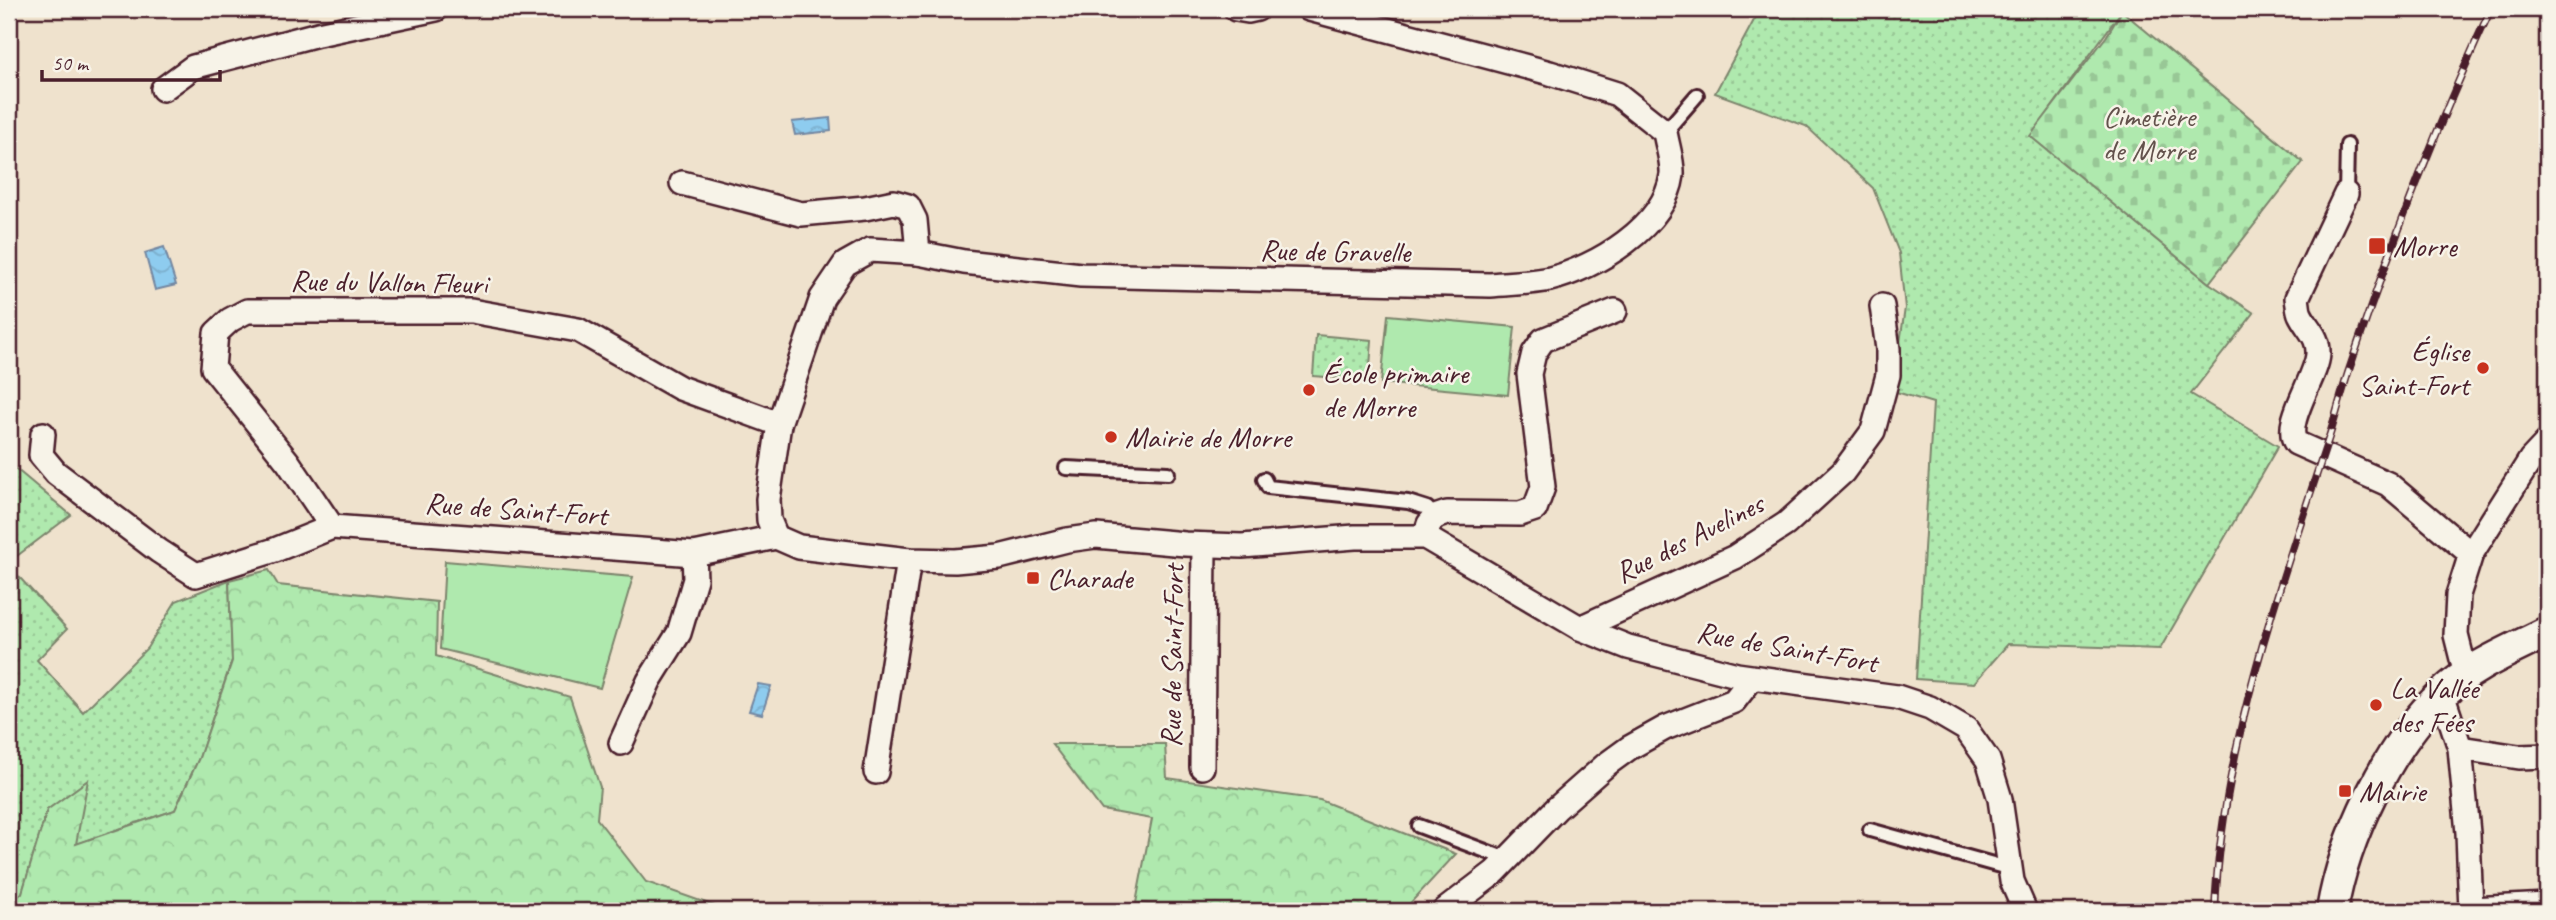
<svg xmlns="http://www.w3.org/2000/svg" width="2556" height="920" font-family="Caveat,sans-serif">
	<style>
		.grass { fill: url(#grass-dots); stroke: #7c846c; stroke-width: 2 }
		.forest { fill: url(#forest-crowns); stroke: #7c846c; stroke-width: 2 }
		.cemetery { fill: url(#cemetery-stones); stroke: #7c846c; stroke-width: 2 }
		.pitch { fill: #afe9ae; stroke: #7c846c; stroke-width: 2 }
		.water { fill: url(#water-waves); stroke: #7387a1; stroke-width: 2 }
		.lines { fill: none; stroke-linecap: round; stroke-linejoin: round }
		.service-casing { stroke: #4a1f2b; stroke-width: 18 }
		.minor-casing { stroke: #4a1f2b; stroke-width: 28 }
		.tertiary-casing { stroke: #4a1f2b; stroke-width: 35 }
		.service { stroke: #f7f3e8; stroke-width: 12 }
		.minor { stroke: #f7f3e8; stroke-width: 23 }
		.tertiary { stroke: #f7f3e8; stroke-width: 30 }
		.rail-casing { stroke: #4a1f2b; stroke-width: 8 }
		.rail { stroke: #f7f3e8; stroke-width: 5; stroke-dasharray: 16; stroke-linecap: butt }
		.poi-dot { fill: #c8321e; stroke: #f7f3e8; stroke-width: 2.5 }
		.labels { text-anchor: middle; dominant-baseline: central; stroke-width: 5; stroke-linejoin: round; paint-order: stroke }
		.park-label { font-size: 30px; fill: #63524c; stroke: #f7f3e8 }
		.poi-label { font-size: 30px; fill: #4a1f2b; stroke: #f7f3e8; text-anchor: start }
		.street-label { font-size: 30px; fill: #4a1f2b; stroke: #f7f3e8 }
	</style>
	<defs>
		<pattern id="grass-dots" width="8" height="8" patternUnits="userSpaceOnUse" patternTransform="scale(1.75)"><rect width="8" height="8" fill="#afe9ae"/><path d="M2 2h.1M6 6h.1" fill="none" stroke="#98c796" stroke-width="1.8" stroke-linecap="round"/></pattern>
		<pattern id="forest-crowns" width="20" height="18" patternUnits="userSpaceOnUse" patternTransform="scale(1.75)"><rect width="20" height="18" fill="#afe9ae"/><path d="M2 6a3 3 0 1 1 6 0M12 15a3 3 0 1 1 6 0" fill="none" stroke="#98c796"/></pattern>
		<pattern id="cemetery-stones" width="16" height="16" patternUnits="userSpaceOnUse" patternTransform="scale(1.75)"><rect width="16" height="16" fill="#afe9ae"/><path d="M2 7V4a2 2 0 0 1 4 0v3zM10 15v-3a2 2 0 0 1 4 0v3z" fill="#98c796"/></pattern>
		<pattern id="water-waves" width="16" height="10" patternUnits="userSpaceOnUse" patternTransform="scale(1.75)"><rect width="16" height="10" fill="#8eccef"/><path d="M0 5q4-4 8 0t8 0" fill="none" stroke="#7cafcd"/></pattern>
	</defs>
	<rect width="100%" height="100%" fill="#efe2cd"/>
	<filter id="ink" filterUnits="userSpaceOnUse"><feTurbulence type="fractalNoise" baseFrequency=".0143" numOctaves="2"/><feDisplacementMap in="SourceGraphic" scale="14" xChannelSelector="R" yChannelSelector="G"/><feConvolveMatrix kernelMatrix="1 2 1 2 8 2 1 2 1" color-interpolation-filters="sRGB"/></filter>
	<g filter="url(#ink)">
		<g class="grass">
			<polygon points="1760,9 2123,9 2031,136 2209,283 2254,313 2191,394 2278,446 2160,649 2008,644 1974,683 1916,679 1933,403 1893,391 1905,308 1899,253 1873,188 1806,126 1715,93"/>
			<polygon points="1316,335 1372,340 1369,380 1313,376"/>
			<polygon points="9,463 71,515 9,562"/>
			<polygon points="9,566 67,629 37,660 83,712 147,648 176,601 229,580 232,660 199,758 175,810 75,844 87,781 47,810 22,893 9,904"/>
		</g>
		<g class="forest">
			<polygon points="269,570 278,585 437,602 436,656 570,697 600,787 597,819 646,882 729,911 9,911 9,904 22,893 47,810 88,780 76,844 175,810 199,758 232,661 229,580"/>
			<polygon points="1052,744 1165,744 1167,778 1320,800 1456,854 1403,911 1236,911 1136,903 1152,819 1102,810"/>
		</g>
		<polygon class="cemetery" points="2122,11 2303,162 2209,283 2030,136 2106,37"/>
		<g class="pitch">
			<polygon points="1388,315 1515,327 1508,395 1381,383"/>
			<polygon points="445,561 633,577 600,688 440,649"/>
		</g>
		<g class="water">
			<polygon points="830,118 831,131 795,135 792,122"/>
			<polygon points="164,247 176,285 155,290 145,253"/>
			<polygon points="758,684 771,686 762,714 749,711"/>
		</g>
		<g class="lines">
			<defs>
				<g id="service">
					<polyline points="1665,132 1697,95"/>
					<polyline points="2346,194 2347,145"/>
					<polyline points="1066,468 1168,473"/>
					<polyline points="1264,479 1268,487 1408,502 1427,508 1435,517"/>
					<polyline points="1419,826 1507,859"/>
					<polyline points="1870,830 2011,869"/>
				</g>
				<g id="minor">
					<polyline points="1236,9 1248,11 1257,9"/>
					<polyline points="163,89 193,67 318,34 436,9"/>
					<polyline points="682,183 801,214 865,208 894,202 908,206 915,220 918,253"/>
					<path d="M2346,194l-49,104c1,5 1,12 3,16 7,15 19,22 18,40 -1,23 -36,69 -22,89l92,41 83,70"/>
					<polyline points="43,434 41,455 56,473 159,551 196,575 275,550 332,527 694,554 776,537 799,547 909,560 955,561 999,557 1067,540 1096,536 1185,544 1242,546 1355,537 1425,537 1580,628 1628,647 1737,675 1897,697 1930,708 1966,729 1988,760 2000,799 2012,881 2025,911"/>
					<polyline points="332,527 288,462 213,368 216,333 230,320 247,311 471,311 578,330 680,388 779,424"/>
					<path d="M776,537l-7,-17 -1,-21 11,-75 43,-126 23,-34 25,-14 48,3 46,9 117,13 409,10c20,-2 41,-2 60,-6 45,-11 115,-52 122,-104 1,-13 -5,-30 -7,-43l-48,-38 -67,-21 -241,-64"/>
					<polyline points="1425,537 1429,524 1435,517 1447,513 1520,514 1535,509 1543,487 1529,374 1534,353 1543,340 1615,311"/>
					<polyline points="1580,628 1735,557 1786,524 1843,472 1873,431 1888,375 1888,349 1882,306"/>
					<polyline points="2466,675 2456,635 2458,595 2471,554 2531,459 2547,442"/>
					<polyline points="2442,694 2460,748 2468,833 2471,911"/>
					<polyline points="621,743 649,681 679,633 695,579 694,554"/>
					<polyline points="2460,748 2519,757 2547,756"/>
					<polyline points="1202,767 1204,545"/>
					<polyline points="876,772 909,560"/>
					<polyline points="2472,909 2547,905"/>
					<polyline points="1444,911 1495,872 1557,808 1607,764 1629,748 1665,728 1734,701 1752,678"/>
				</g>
				<path id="tertiary" d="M2332,911c12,-72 56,-166 110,-217 29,-28 70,-44 105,-62"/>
			</defs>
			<use href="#service" class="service-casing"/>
			<use href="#minor" class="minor-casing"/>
			<use href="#tertiary" class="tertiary-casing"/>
			<use href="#service" class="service"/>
			<use href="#minor" class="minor"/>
			<use href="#tertiary" class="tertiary"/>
			<defs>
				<path id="rail" d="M2215,911c6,-158 61,-313 110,-462 9,-25 15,-51 23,-76 41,-123 88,-246 143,-364"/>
			</defs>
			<use href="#rail" class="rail-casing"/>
			<use href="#rail" class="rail"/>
		</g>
	</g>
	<g class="poi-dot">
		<rect x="2368" y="237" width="18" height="18" rx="3.5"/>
		<circle cx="2483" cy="368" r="7"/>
		<circle cx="1309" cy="390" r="7"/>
		<circle cx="1111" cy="437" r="7"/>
		<rect x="1026" y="571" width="14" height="14" rx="3.5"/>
		<circle cx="2376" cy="705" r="7"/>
		<rect x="2338" y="784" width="14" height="14" rx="3.5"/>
	</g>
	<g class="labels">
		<g class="park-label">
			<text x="2149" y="116">Cimetière<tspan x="2149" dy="34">de Morre</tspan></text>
		</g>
		<g class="poi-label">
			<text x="2393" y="246">Morre</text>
			<text x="2469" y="351" text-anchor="end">Église<tspan x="2469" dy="34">Saint-Fort</tspan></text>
			<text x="1323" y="373">École primaire<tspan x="1323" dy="34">de Morre</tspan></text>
			<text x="1125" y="437">Mairie de Morre</text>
			<text x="1047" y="578">Charade</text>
			<text x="2390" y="688">La Vallée<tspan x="2390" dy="34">des Fées</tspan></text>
			<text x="2359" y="791">Mairie</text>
		</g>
		<g class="street-label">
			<text transform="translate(1335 251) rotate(1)">Rue de Gravelle</text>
			<text transform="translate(389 282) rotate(1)">Rue du Vallon Fleuri</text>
			<text transform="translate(516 509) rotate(4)">Rue de Saint-Fort</text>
			<text transform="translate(1689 538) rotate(-27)">Rue des Avelines</text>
			<text transform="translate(1787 647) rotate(10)">Rue de Saint-Fort</text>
			<text transform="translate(1172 656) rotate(-89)">Rue de Saint-Fort</text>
		</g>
	</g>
	<rect width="2556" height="920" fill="none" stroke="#f7f3e8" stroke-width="35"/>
	<rect x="18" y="18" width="2521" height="885" fill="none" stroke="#4a1f2b" stroke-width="2.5" filter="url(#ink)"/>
	<path d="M42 70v10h178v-10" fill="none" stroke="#4a1f2b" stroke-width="3.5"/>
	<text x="52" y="70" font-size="21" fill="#4a1f2b" stroke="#f7f3e8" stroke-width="5" paint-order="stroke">50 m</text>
</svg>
